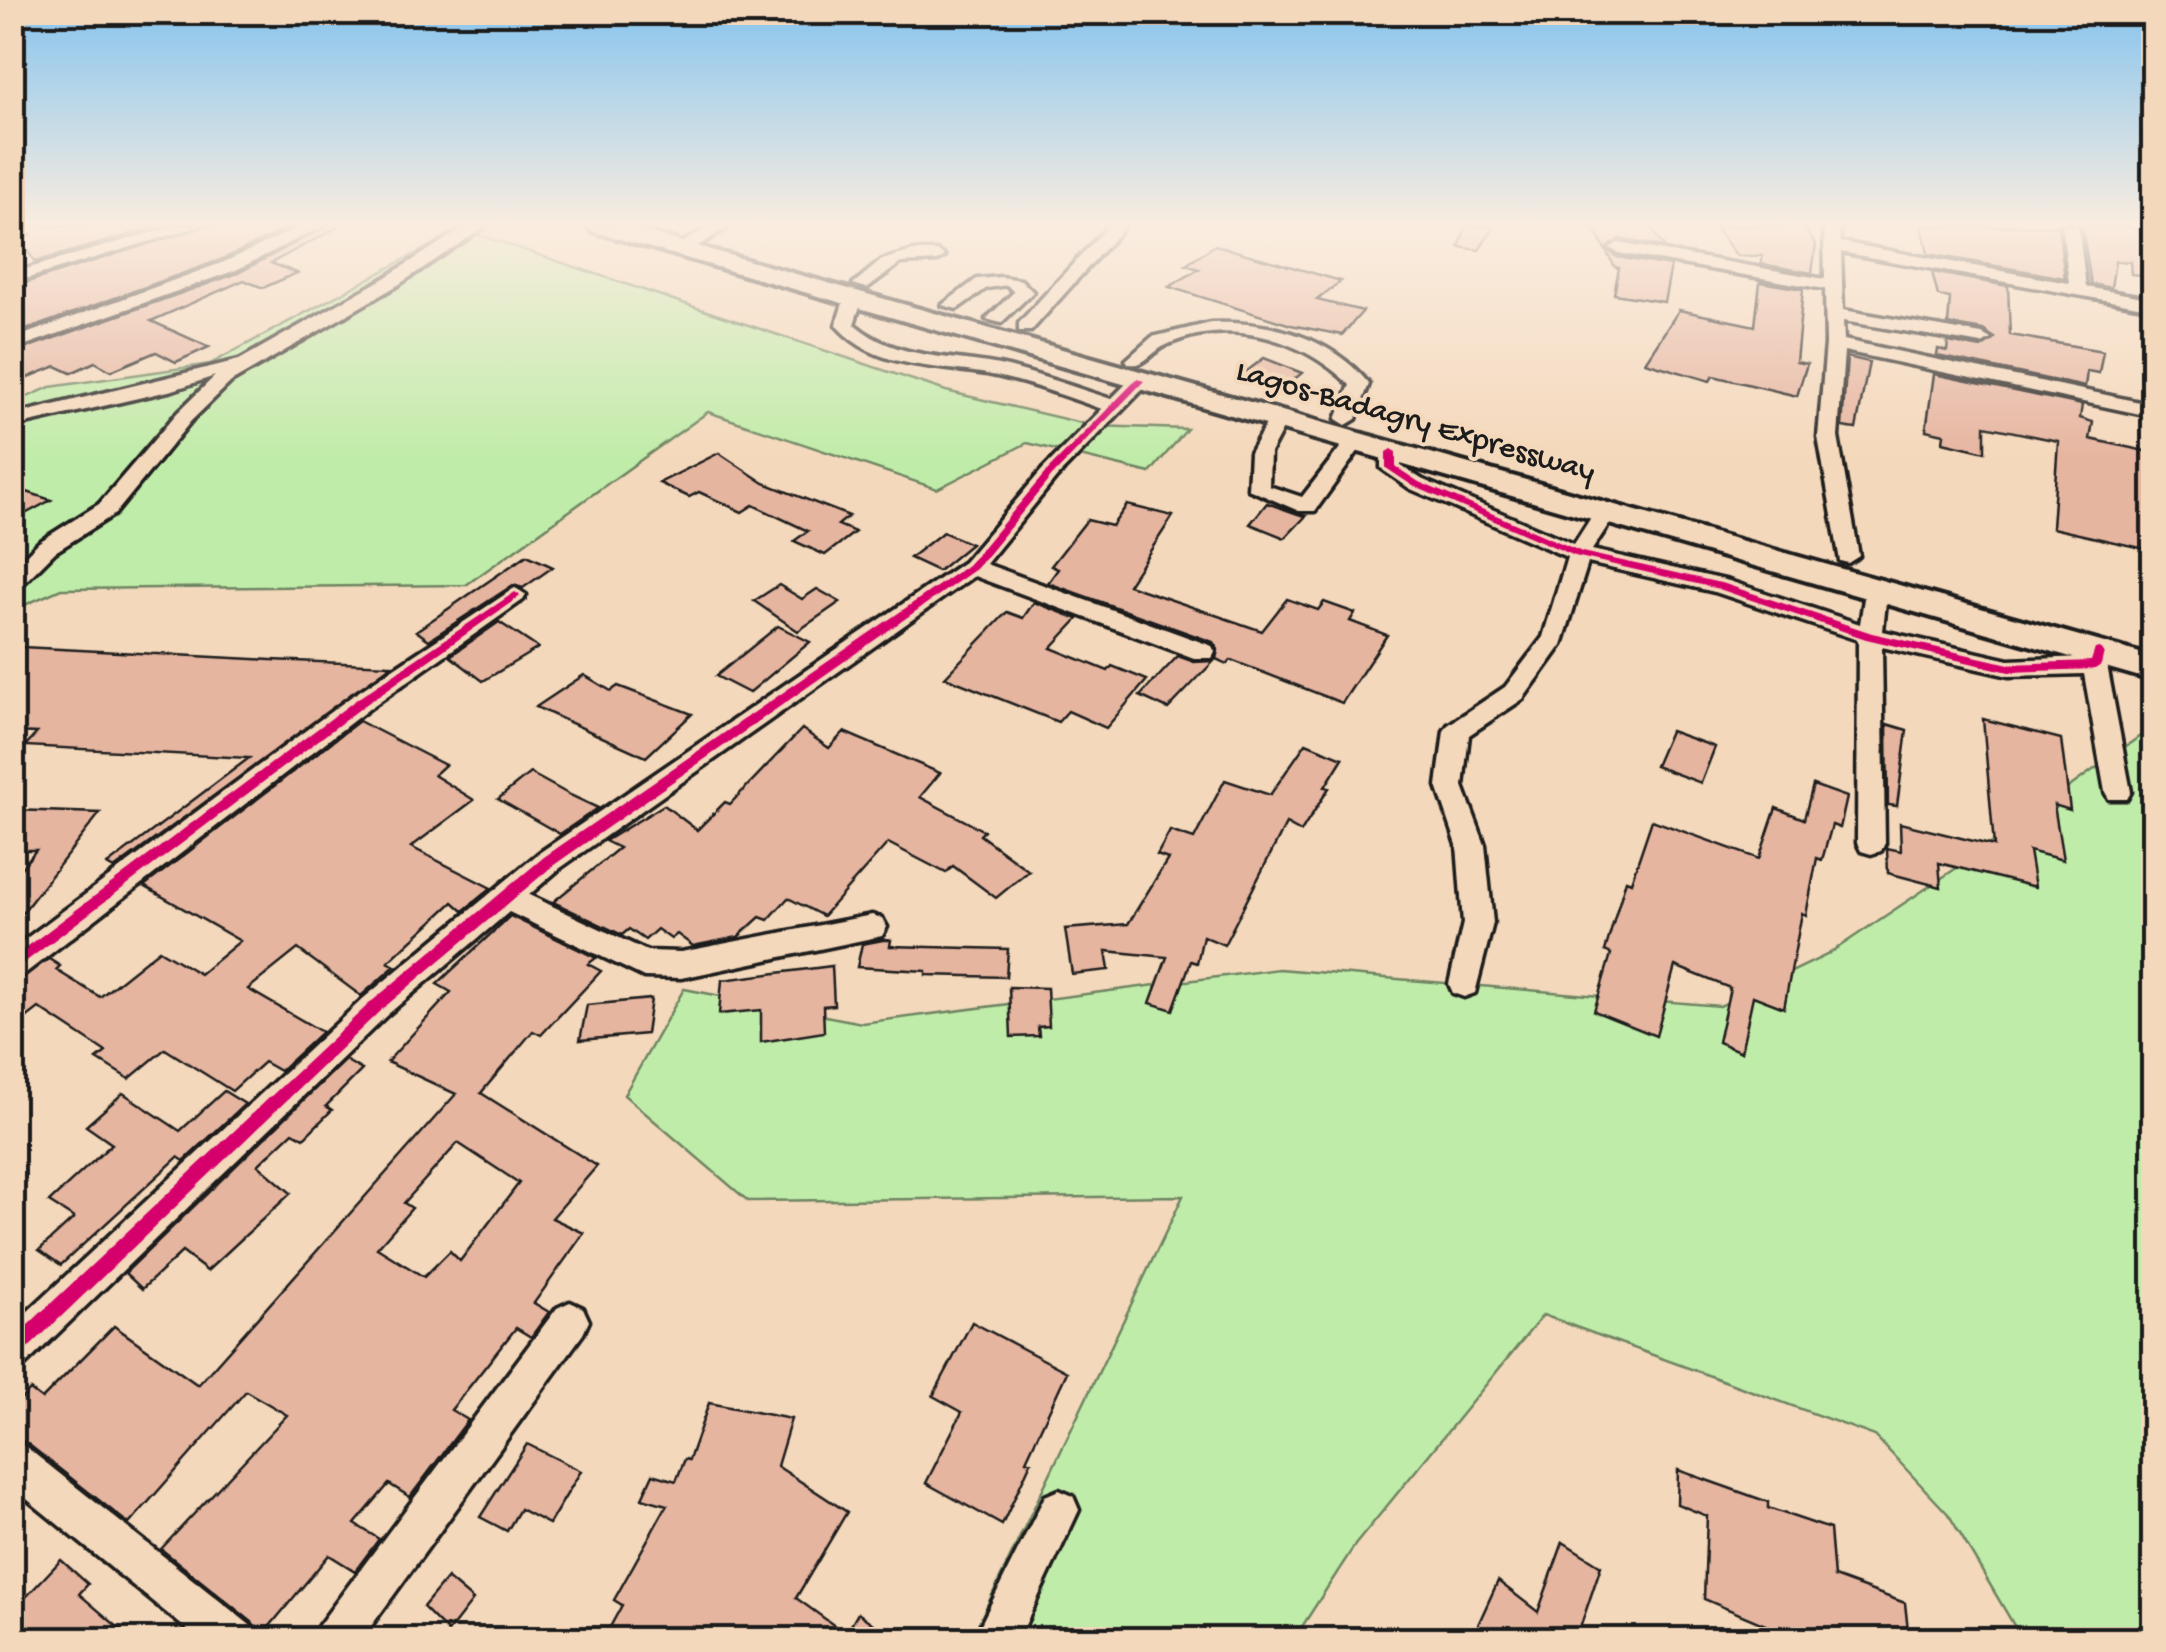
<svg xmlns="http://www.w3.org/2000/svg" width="2166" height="1652" font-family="'Gochi Hand',sans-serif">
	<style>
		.green { fill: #c0eca9; stroke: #6e8462; stroke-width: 2.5 }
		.building { fill: #e6b5a0; stroke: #1c1c1c; stroke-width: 2.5; fill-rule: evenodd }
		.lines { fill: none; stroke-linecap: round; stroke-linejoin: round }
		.minor-casing { stroke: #1c1c1c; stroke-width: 7 }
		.highway-casing { stroke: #1c1c1c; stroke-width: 8 }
		.minor { fill: #f4d8bb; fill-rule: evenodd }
		.highway { fill: #f4d8bb; fill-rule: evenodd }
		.cycleway-casing { stroke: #f4d8bb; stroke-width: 7 }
		.cycleway { fill: #d6006c; fill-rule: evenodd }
		.labels { text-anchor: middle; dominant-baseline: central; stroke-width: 8; stroke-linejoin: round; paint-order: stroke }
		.far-street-label { font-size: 32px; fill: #1c1c1c; stroke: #f4d8bb }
	</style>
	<rect width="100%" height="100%" fill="#f4d8bb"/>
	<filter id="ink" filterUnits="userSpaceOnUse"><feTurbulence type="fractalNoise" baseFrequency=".01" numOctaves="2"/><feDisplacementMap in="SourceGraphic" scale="20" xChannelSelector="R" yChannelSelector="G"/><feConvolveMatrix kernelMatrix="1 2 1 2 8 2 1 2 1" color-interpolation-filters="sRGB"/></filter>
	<g filter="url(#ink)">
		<g class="green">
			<polygon points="461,229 946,391 1094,426 1187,429 1150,473 1027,443 937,489 708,412 466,585 61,589 13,610 13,403 50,387 210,364"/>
			<polygon points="2153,695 2153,1639 2022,1639 1949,1515 1875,1436 1543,1315 1355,1545 1294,1639 971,1639 1183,1196 748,1201 624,1095 684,989 862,1023 1279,969 1720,1006 1827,955 1967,861 2147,731"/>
		</g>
		<g class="building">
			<polygon points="20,226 159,226 35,262 19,238 32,235"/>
			<polygon points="204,226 292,226 223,259 12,335 12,287"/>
			<polygon points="327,226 340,226 271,263 297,273 263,288 244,280 151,321 209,347 176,362 156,352 111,371 95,362 71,373 56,366 12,384 12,353 238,273"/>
			<polygon points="1466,226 1495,226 1479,250 1459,247"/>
			<polygon points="1592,226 1650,226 1664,247 1619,239 1606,249 1617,257 1671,266 1664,302 1614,294 1619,268 1615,267"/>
			<polygon points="1714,226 1802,226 1816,244 1812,273 1761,264 1763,256 1737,256"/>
			<polygon points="1922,226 2058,226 2065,278 1928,254"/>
			<polygon points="2082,226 2126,226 2154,234 2154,277 2131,274 2130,262 2115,261 2111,288 2091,284"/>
			<polygon points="1215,245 1341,281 1317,300 1363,311 1342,335 1291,325 1169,287 1199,269 1186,265"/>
			<polygon points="1932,272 2008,286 2010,335 2103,351 2099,373 2087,371 2085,387 1937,356 1938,349 1947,351 1948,342 1981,348 1995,338 1983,330 1948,324 1950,298 1938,296"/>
			<polygon points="1760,282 1803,289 1796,362 1807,364 1797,396 1713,376 1710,381 1645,362 1679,310 1755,326"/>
			<polygon points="1847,357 1869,362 1856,429 1842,427"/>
			<polygon points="1264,358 1302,373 1281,390 1242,375"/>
			<polygon points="1934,374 2082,405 2080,418 2093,422 2090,439 2154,453 2154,551 2052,528 2058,441 1985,426 1985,452 1943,442 1944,434 1926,430"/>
			<polygon points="719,453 764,483 849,516 838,525 855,532 825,555 794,541 808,531 753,505 742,512 699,492 689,497 659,483"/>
			<polygon points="12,487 51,500 12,521"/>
			<polygon points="1267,503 1298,514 1306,516 1285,538 1250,524"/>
			<polygon points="1127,505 1173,516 1128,585 1262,631 1287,599 1318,610 1324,602 1355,613 1350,621 1387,635 1342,703 1231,660 1227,664 1216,659 1218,650 1213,642 1048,583 1058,569 1051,566 1087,520 1112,526"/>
			<polygon points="943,532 971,544 938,571 910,558"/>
			<polygon points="527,555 553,567 523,588 513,585 429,640 416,631"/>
			<polygon points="779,585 802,599 817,589 840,602 798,631 754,601"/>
			<polygon points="1034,602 1078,619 1051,648 1108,671 1112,666 1147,680 1106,728 1068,711 1058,722 945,677 1007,612 1023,618"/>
			<polygon points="499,622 538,648 483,681 450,656"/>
			<polygon points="778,626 810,642 749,693 716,676"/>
			<polygon points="22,647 271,660 392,665 114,869 107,865 249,758 25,746 37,733 12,732 12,656"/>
			<polygon points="1178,656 1194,662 1214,661 1168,709 1140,696"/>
			<polygon points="584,675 611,691 618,686 692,714 646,757 536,707"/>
			<polygon points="1983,719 2061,739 2070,810 2054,805 2063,860 2029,851 2035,887 1939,863 1941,887 1888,873 1887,848 1901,851 1900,823 1994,846"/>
			<polygon points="359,721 445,765 434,775 474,800 411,847 491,888 463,911 453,902 388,962 395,966 361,996 298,949 248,989 322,1032 280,1071 264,1062 232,1091 165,1049 129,1079 97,1059 106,1052 39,1008 12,1029 12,982 49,959 60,966 56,970 100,997 159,950 200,974 240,941 144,886"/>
			<polygon points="1887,724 1907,730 1897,806 1888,805"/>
			<polygon points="802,729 829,748 844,732 940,773 920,797 984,831 980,835 1029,871 996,898 953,866 946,873 888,843 823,916 788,898 768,920 760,917 738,937 693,946 677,934 671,939 657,929 645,940 629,929 622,935 553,902 619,848 605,841 664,805 697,830 725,802 730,804"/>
			<polygon points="1670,731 1715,747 1701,783 1655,766"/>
			<polygon points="1306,743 1343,758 1325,787 1329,788 1301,832 1286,824 1224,945 1203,936 1197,963 1191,961 1173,1010 1150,1003 1167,957 1106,951 1109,970 1072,974 1065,929 1128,924 1168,859 1157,855 1170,831 1194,839 1225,780 1270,795"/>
			<polygon points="530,773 570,795 598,808 560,834 498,799"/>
			<polygon points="1813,785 1847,797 1840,828 1832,825 1822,860 1817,858 1806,915 1802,913 1784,1008 1753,996 1741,1052 1718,1042 1730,988 1675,966 1656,1036 1594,1011 1611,954 1605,951 1626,880 1631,882 1652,820 1759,859 1776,808 1804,819"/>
			<polygon points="12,810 100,813 12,926 12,879 36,850 12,850"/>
			<path d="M510,916l86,42 -8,6 13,7 -60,64 -8,-4 -52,62 116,73 -45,52 32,15 -50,70 15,9 -18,25 -15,-9 -65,82 17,10 -58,77 -21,-13 -34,40 24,15 -24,32 -26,-16 -69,83 -8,-16 -91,-73 126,-134 -41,-24 -117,133 -101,-80 -16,-7v-29l18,-18 12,9 72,-73 84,59 258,-291 -69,-32 64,-70 -14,-8zM458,1143l61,40 -59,78 -10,-10 -26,26 -47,-29 35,-40 -8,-5z"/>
			<polygon points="883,940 891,940 890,946 1008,949 1006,977 926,975 926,971 857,967 862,944"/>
			<polygon points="832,966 834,1005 823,1006 824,1032 761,1042 761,1010 719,1014 722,980"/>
			<polygon points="1009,987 1047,988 1049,1026 1038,1027 1039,1036 1011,1037"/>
			<polygon points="651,999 646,1034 580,1040 587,1005"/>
			<polygon points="345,1060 362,1070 326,1106 332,1110 304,1138 293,1132 258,1165 291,1193 207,1271 182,1252 142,1289 125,1273"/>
			<polygon points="224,1091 245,1104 184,1161 178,1157 61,1265 39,1250 74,1218 49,1202 112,1144 86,1126 123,1093 180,1131"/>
			<polygon points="972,1322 1067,1372 1026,1460 1031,1462 1002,1525 926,1483 962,1412 933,1396"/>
			<polygon points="709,1403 791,1419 777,1466 847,1512 796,1598 846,1634 858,1613 895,1640 603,1640 622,1605 614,1600 667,1505 642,1498 653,1474 676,1481 685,1459 689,1460"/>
			<polygon points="527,1444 581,1471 549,1524 520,1509 507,1531 480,1517"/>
			<polygon points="1678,1470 1768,1502 1768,1508 1830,1529 1834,1577 1905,1603 1909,1640 1801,1640 1704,1599 1707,1516 1677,1504"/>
			<polygon points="1563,1542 1601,1566 1576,1640 1471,1640 1498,1581 1538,1612"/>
			<polygon points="61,1560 88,1584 79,1594 133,1640 12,1640 12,1612"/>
			<polygon points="447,1578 473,1600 448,1632 423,1607"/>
		</g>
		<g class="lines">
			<defs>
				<g id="minor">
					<polygon points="174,226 200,226 12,283 12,273"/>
					<polygon points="302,226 323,226 236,270 12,350 12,339 224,262"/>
					<polygon points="467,226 486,226 398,285 231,382 191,421 115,514 55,552 20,587 12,589 12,569 39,542 99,504 177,413 215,376 173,390 12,427 12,415 239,360 386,277"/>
					<polygon points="710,226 730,226 687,253 675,253 675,247"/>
					<polygon points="1108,226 1125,226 1031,331 1019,331 1019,323"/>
					<polygon points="1824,226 1840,226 1840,242 2069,283 2062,226 2078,226 2086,287 2154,299 2154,309 1841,252 1843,310 1982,334 1991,339 1982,344 1843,321 1844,340 2154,405 2154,417 1844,351 1838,437 1859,556 1848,563 1840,561 1818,437 1826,344 1825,289 1618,253 1610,248 1618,243 1825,279"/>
					<polygon points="913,251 937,251 945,256 937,261 901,263 867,288 853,284 882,260"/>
					<polygon points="1001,277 1021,280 1033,292 1001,323 986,319 1014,292 1007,285 987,288 957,309 942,305 977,279"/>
					<path d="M853,295l9,5 -8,24c44,38 100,30 154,43 35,9 69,21 103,32l22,-22h14v8l-91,93 -70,86 226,82 3,6 -3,6h-18l-220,-82 -415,293 -30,26 118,56 34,1 191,-37 10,3 5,9 -5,9 -201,42 -37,-1 -135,-65 -122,103 -362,350 -13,6v-45l353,-329 174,-144 425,-291 78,-92 60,-61c-35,-12 -69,-25 -105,-33 -55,-12 -121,-4 -161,-51l8,-25z"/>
					<path d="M1211,323c59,-2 120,14 158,61l-13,35 -10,6 -10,-6 14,-34c-47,-46 -118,-68 -182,-41 -15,6 -23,23 -39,20l-3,-4 26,-23z"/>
					<polygon points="1277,415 1287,421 1270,453 1269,486 1302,497 1347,439 1361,439 1364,443 1315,511 1299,511 1248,489 1250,453 1270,417"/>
					<polygon points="1391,446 1401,452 1401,466 1423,480 1574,544 1597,508 1613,508 1616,513 1592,550 1729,581 1860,624 1865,592 1876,585 1887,592 1883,631 2009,660 2085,657 2090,646 2108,646 2111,652 2107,665 2131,792 2127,799 2109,799 2105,792 2084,674 2009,676 1882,647 1885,843 1881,851 1871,854 1861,851 1857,843 1858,640 1715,592 1588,563 1562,645 1523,699 1469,735 1463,786 1485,845 1493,923 1475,993 1464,997 1453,993 1449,984 1463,923 1457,845 1437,786 1444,731 1448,725 1505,687 1543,637 1567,557 1409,488 1381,468 1381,452"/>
					<polygon points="515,588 526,595 523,600 370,708 23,975 12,979 12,949 352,696"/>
					<polygon points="570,1302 583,1308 589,1321 583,1334 361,1640 312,1640 319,1625 557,1308"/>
					<polygon points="12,1441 26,1447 250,1625 257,1640 200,1640 12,1487"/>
					<polygon points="1059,1490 1073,1496 1079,1510 1018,1640 973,1640 1045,1496"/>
				</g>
				<polygon id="highway" points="589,226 626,226 2154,657 2154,681 592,231"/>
			</defs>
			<use href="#minor" class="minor-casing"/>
			<use href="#highway" class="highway-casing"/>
			<use href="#minor" class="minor"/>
			<use href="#highway" class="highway"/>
			<defs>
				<g id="cycleway">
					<polygon points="1137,379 1144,381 1052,476 976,569 554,865 381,1010 18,1358 12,1360 12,1340 371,1002 544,857 968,565 1046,472"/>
					<polygon points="1391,449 1396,452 1396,467 1419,482 1582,552 1725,584 1872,633 2009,664 2091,661 2095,649 2099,648 2104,652 2101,665 2095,669 2009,672 1866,639 1719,589 1575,556 1413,486 1386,468 1386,452"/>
					<polygon points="515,592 520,595 519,597 365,705 12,972 12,958 357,699"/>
				</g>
			</defs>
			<use href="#cycleway" class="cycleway-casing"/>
			<use href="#cycleway" class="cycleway"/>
		</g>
	</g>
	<linearGradient id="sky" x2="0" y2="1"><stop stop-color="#86c4ee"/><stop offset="0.49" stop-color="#faede0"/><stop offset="1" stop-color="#faede0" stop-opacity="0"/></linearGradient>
	<rect width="2166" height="458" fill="url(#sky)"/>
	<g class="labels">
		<g class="far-street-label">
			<text transform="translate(1415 423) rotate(16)">Lagos-Badagry Expressway</text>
		</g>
	</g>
	<rect width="2166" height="1652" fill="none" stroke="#f4d8bb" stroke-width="50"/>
	<rect x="25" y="25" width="2116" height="1602" fill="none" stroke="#1c1c1c" stroke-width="4" filter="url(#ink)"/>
</svg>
